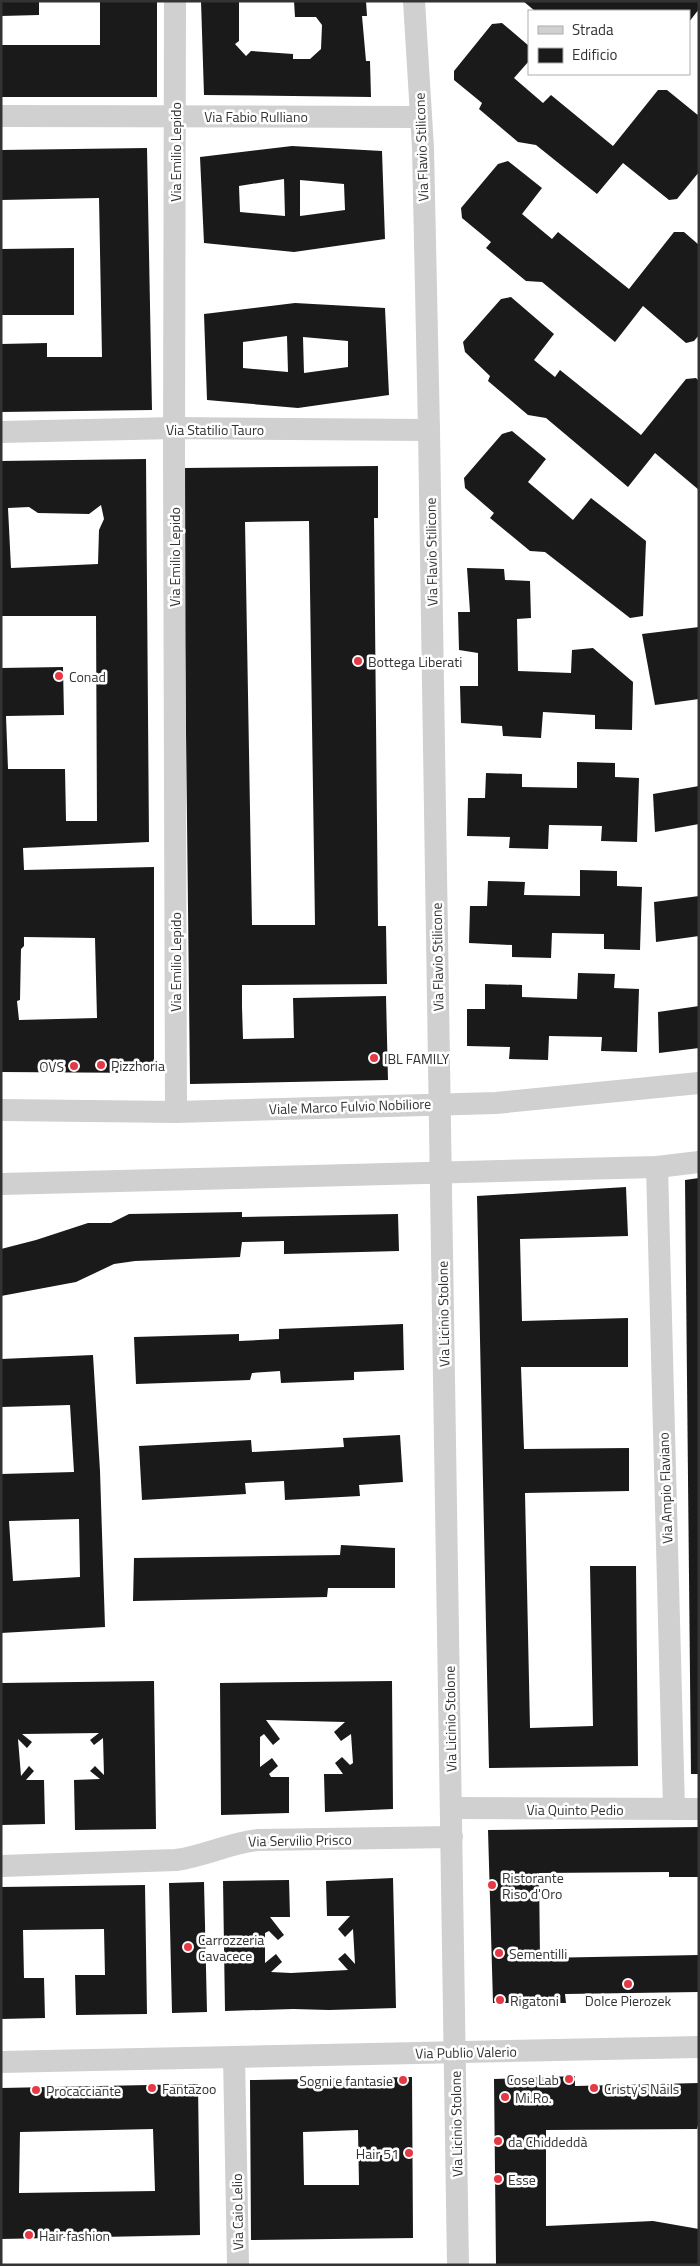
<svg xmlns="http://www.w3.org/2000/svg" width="700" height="2266" font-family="'Titillium Web',sans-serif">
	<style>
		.building { fill: #1a1a1a; fill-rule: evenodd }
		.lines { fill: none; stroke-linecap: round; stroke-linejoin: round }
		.minor { stroke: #d0d0d0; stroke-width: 22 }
		.poi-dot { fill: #e63946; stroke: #fff; stroke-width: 2 }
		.labels { text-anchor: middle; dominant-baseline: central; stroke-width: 5; stroke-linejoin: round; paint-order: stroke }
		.street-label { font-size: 14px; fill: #333; stroke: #fff }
		.poi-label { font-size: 14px; fill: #333; stroke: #fff; text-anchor: start }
	</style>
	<rect width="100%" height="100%" fill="#fff"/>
	<g class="building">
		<polygon points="1,1 39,1 39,15 1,16"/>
		<polygon points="100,1 157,1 157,97 1,97 1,45 100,45"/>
		<polygon points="201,1 239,1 239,41 235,44 246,56 251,51 293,54 293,59 310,59 321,49 322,25 316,17 295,17 294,1 366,1 367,16 362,16 366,61 370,61 371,97 204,95"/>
		<polygon points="523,1 699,1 699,9 689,22 689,11 535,11"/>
		<polygon points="502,23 529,46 529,61 514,78 543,103 551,95 613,146 658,90 667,90 699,116 699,172 677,199 669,200 623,163 597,194 536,145 518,142 479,109 482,103 454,80 454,71 492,24"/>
		<path d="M292,146l90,5 3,88 -91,13 -90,-9 -4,-86zM284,179l1,37 -45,-4 -1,-26zM300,180l44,4 1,26 -45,6z"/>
		<polygon points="147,148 152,410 1,412 1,344 47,343 47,357 102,357 99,198 1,200 1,150"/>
		<polygon points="508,161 542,188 522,214 552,239 558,232 629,289 674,232 684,232 699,245 699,335 694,341 686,343 643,306 615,342 542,282 526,281 486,248 491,242 462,218 461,208 498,164"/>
		<polygon points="74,248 74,315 1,315 1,249"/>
		<polygon points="511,297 554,334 534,360 555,377 560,370 641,435 686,379 696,378 699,381 699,490 655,453 628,487 546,418 528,415 488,381 490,376 465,352 463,342 501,299"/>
		<path d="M295,303l90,5 4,87 -91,13 -91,-8 -3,-86zM287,336l1,36 -45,-4v-26zM303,337l45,4v26l-44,6z"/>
		<polygon points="512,431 546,459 528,482 573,520 591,498 646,541 643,616 630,618 545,552 530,551 490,518 494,513 465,488 464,478 502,434"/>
		<path d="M146,459l3,383 -126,6 1,22 130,-3v206l-153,-1v-404l62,-1 1,48 -58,1 2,53h57l1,52h31l-1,-205h-95v-155zM101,505l3,14 -5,11 -1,34 -87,4 -3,-60 21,-1 9,6 51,1zM24,937l71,1 2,80 -78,2 -2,-19 3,-1 1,-51 3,-3z"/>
		<path d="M378,466v52h-4l4,408h8l1,58 -145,1v22l1,32 51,-1 -1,-40 93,-2 2,84 -198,4 -7,-616zM309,521l6,404h-63l-7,-403z"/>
		<polygon points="467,568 504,569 505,580 530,581 531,618 517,619 518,671 571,673 572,650 593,648 633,682 632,730 595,729 595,715 543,712 541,738 503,736 502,726 461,723 460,686 478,686 478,653 459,650 458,612 470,612"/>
		<polygon points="699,627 699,699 655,705 642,634"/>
		<polygon points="577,762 615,763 615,777 639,778 637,842 601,841 602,826 549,825 548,849 509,848 510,837 467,836 468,798 485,798 486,773 522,774 522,787 577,788"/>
		<polygon points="699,786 699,824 655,832 653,794"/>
		<polygon points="580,870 617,871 617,886 642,887 640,950 604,949 604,934 552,933 551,958 512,957 512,945 469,943 470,906 487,906 488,881 525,882 524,895 580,896"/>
		<polygon points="699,896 699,936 656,942 654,902"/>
		<polygon points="578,973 615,974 614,988 639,989 637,1052 601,1051 602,1037 549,1036 548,1060 509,1059 510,1047 467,1046 467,1009 485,1009 485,984 522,985 522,997 577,999"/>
		<polygon points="699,1006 699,1048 659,1053 658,1012"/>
		<polygon points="699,1178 699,1774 691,1774 685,1180"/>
		<polygon points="626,1187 628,1236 520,1239 522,1321 628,1318 628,1367 521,1367 524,1449 629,1448 629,1491 525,1493 530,1728 593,1726 590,1566 636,1566 638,1766 489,1768 477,1196"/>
		<polygon points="242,1212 242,1217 398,1214 399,1251 284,1254 284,1241 242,1242 240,1257 135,1261 114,1264 76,1282 1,1296 1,1249 36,1240 88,1223 111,1223 129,1214"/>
		<polygon points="403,1324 404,1370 354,1372 354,1380 281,1383 280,1371 252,1373 250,1380 136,1384 134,1337 239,1334 239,1341 279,1339 279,1329"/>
		<path d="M93,1355l7,116 5,156 -104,6v-159l73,-2 -4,-67 -69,2v-48zM79,1519l1,58 -67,4 -4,-60z"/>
		<polygon points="400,1435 403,1482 359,1485 360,1496 285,1500 284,1481 245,1483 246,1494 142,1500 139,1446 251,1440 252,1452 344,1447 343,1438"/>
		<polygon points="341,1545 395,1548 395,1588 328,1588 327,1597 133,1601 134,1558 340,1555"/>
		<polygon points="154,1681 156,1829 75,1830 74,1780 100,1779 90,1771 95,1766 104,1775 103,1738 94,1745 90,1740 99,1733 22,1734 32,1742 27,1748 18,1739 21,1776 29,1766 34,1771 26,1780 44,1780 45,1824 1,1825 1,1683"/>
		<polygon points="392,1681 393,1809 325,1812 324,1774 343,1774 335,1763 342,1757 350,1765 353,1763 351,1734 341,1741 334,1732 345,1722 266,1720 280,1739 273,1745 264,1734 260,1737 260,1767 272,1758 278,1766 269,1774 271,1777 289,1777 289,1813 221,1815 220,1683"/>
		<polygon points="699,1827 699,1877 669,1877 669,1872 539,1873 540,1958 699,1955 699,1992 565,1994 566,2003 493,2003 488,1830"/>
		<polygon points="393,1878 396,2008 329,2010 293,2009 225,2011 223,1881 289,1880 290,1917 270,1917 284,1935 278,1940 269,1931 265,1933 265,1963 276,1954 282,1962 271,1972 291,1973 348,1970 338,1959 345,1953 355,1964 353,1929 345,1937 338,1929 350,1916 327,1916 326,1881"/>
		<polygon points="204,1882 207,2012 172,2013 169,1883"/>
		<polygon points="145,1885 147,2014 76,2015 75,1975 105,1975 104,1929 23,1930 24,1978 44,1978 45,2018 1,2019 1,1887"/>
		<polygon points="575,2076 575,2086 699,2083 699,2122 697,2129 546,2130 546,2226 653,2221 699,2229 699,2265 496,2265 494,2079"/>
		<path d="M412,2077l1,161 -162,2 -1,-160zM358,2130l1,55h-55l-1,-53z"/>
		<path d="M198,2084l2,151 -199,4v-151zM153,2129l2,62 -136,2 1,-61z"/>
	</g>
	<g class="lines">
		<g class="minor">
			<polyline points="175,1 174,456 176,1112"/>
			<polyline points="414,1 423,148 429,430 458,2265"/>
			<polyline points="1,116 421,117"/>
			<polyline points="1,432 174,428 429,430"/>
			<polyline points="1,1110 176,1112 496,1103 699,1083"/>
			<polyline points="657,1167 674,1809"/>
			<polyline points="1,1184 657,1167 699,1162"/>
			<polyline points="452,1808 699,1809"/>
			<path d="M1,1866l175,-6c29,-4 53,-17 82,-20l194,-3"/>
			<polyline points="234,2057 238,2265"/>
			<polyline points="1,2062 699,2047"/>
		</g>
	</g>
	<g class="poi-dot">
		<circle cx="358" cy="661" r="5"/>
		<circle cx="59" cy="676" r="5"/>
		<circle cx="374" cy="1058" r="5"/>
		<circle cx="101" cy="1065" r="5"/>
		<circle cx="74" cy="1066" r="5"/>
		<circle cx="492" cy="1885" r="5"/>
		<circle cx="188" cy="1947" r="5"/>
		<circle cx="499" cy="1953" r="5"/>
		<circle cx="628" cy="1984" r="5"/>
		<circle cx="500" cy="2000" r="5"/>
		<circle cx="569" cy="2079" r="5"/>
		<circle cx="403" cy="2080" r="5"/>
		<circle cx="152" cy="2088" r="5"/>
		<circle cx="594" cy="2088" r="5"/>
		<circle cx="36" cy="2090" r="5"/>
		<circle cx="505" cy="2097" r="5"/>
		<circle cx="498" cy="2141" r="5"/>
		<circle cx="409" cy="2153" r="5"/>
		<circle cx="498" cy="2179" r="5"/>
		<circle cx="29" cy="2235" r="5"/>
	</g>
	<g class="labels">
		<g class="street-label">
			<text x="256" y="116">Via Fabio Rulliano</text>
			<text transform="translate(421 147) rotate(-92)">Via Flavio Stilicone</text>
			<text transform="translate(175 152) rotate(-90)">Via Emilio Lepido</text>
			<text x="215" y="429">Via Statilio Tauro</text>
			<text transform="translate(431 552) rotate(-91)">Via Flavio Stilicone</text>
			<text transform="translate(174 557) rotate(-90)">Via Emilio Lepido</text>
			<text transform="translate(437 957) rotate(-91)">Via Flavio Stilicone</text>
			<text transform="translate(175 962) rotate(-90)">Via Emilio Lepido</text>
			<text transform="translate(350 1106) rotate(-2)">Viale Marco Fulvio Nobiliore</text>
			<text transform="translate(443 1314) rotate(-91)">Via Licinio Stolone</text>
			<text transform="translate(665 1488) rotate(-92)">Via Ampio Flaviano</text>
			<text transform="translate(450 1719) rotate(-91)">Via Licinio Stolone</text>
			<text x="575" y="1809">Via Quinto Pedio</text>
			<text transform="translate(300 1840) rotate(-1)">Via Servilio Prisco</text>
			<text transform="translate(466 2052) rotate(-1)">Via Publio Valerio</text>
			<text transform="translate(456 2124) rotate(-91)">Via Licinio Stolone</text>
			<text transform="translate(237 2212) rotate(-91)">Via Caio Lelio</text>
		</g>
		<g class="poi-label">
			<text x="368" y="661">Bottega Liberati</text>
			<text x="69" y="676">Conad</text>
			<text x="384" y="1058">IBL FAMILY</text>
			<text x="111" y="1065">Pizzhoria</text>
			<text x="64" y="1066" text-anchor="end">OVS</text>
			<text x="502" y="1877">Ristorante<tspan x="502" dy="16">Riso d'Oro</tspan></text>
			<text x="198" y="1939">Carrozzeria<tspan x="198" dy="16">Cavacece</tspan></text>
			<text x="509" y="1953">Sementilli</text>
			<text x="510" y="2000">Rigatoni</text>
			<text x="628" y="2000" text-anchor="middle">Dolce Pierozek</text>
			<text x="559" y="2079" text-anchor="end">Cose Lab</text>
			<text x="393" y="2080" text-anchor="end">Sogni e fantasie</text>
			<text x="162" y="2088">Fantazoo</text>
			<text x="604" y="2088">Cristy's Nails</text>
			<text x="46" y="2090">Procacciante</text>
			<text x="515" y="2097">Mi.Ro.</text>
			<text x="508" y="2141">da Chiddeddà</text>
			<text x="399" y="2153" text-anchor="end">Hair 51</text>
			<text x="508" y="2179">Esse</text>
			<text x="39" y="2235">Hair fashion</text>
		</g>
	</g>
	<rect width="700" height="2266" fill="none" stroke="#333333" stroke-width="5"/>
	<rect x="528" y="10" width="162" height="65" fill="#ffffff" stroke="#adadad"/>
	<rect x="538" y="26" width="25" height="8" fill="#d0d0d0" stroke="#adadad"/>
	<text x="572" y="35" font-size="15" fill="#333333">Strada</text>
	<rect x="538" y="48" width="25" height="15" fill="#1a1a1a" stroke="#adadad"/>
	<text x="572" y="60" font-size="15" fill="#333333">Edificio</text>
</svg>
